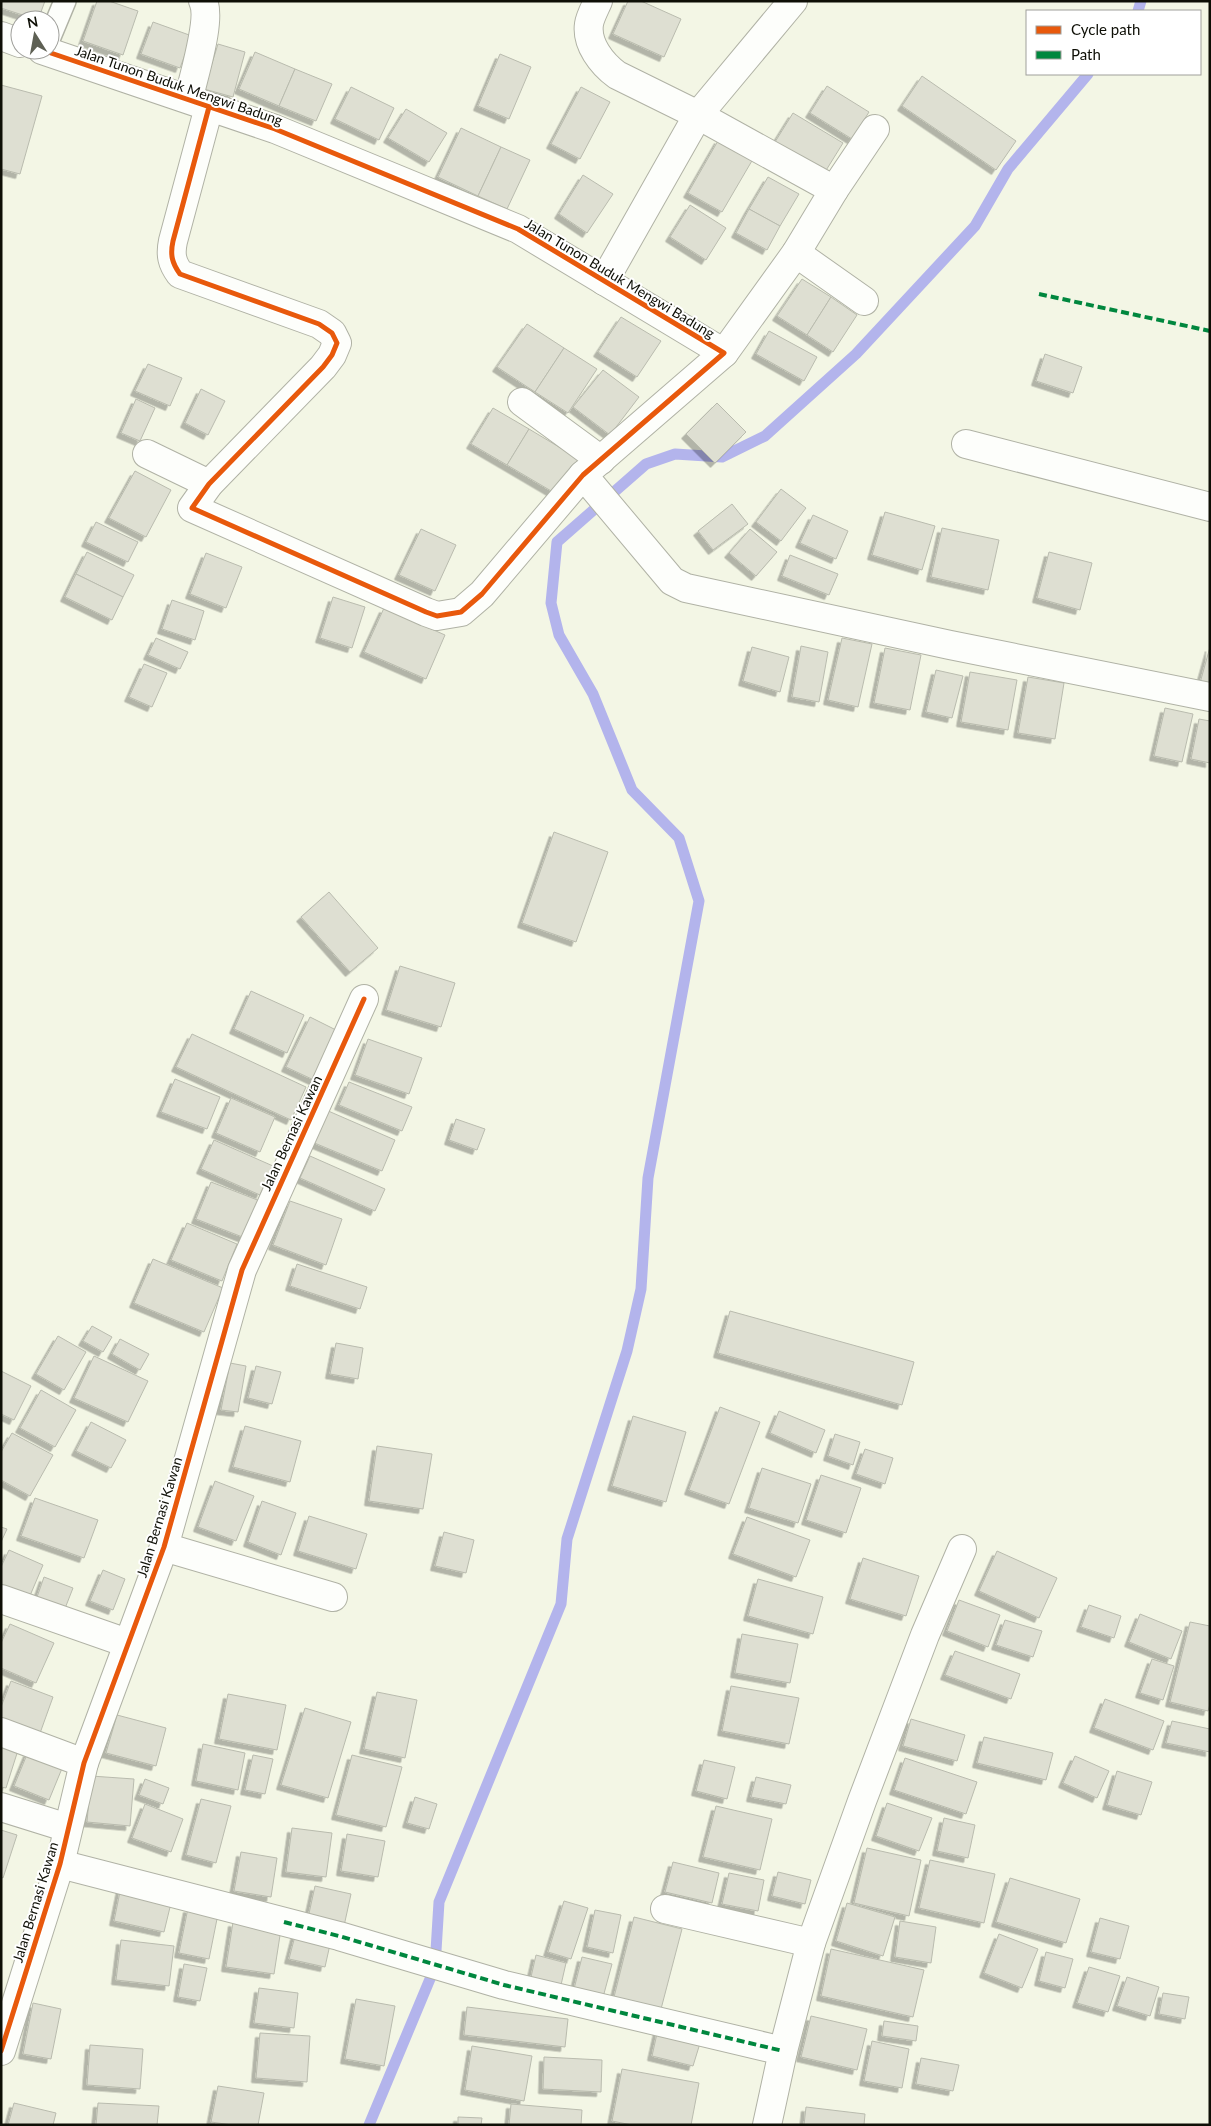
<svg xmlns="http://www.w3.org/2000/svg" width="1211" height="2126" font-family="Lato,sans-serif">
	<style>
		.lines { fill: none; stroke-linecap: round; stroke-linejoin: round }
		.stream { stroke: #b3b4ec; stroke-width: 11 }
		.building { fill: #dedfd2; stroke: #b9bbae; filter: url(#shadow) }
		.lane-casing { stroke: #b0b2a5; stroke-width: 24 }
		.street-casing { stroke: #b0b2a5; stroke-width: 30 }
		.lane { stroke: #fdfefb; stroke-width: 21 }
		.street { stroke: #fdfefb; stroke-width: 28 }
		.quiet { stroke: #00873e; stroke-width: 4; stroke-dasharray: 8 4; stroke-linecap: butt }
		.cycleway-casing { stroke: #fff; stroke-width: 8 }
		.cycleway { stroke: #e8590c; stroke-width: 5 }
		.labels { text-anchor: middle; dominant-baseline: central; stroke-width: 4; stroke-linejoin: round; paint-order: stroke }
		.street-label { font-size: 14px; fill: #0e0f06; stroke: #fff }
	</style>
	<defs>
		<filter id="shadow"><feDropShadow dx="-4.5" dy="4.5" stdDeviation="0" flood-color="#0004"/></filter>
	</defs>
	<rect width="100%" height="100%" fill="#f3f6e5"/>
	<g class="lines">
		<g class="stream">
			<polyline points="1138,11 1141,1"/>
			<polyline points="369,2125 435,1967 439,1902 561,1604 567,1539 627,1351 641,1289 648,1178 699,901 679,838 632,790 593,694 559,635 551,603 557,542 646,464 675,454 722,457 765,436 856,354 975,226 1008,169 1088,74"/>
		</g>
	</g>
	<g class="building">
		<polygon points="1,1 45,1 38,20 1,8"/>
		<polygon points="97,1 109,1 138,11 123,55 83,41"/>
		<polygon points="628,1 641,1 681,19 664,57 613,34"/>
		<polygon points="153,22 192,36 180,68 141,54"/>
		<polygon points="218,44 245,52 233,97 204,89"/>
		<polygon points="255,52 295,69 279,106 239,89"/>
		<polygon points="500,54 531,67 509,119 478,106"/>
		<polygon points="295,69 332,84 316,121 279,106"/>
		<polygon points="922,76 1016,141 996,170 902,106"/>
		<polygon points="1,85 42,96 20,174 1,169"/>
		<polygon points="827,86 869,112 852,139 810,113"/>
		<polygon points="351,87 394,108 379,140 335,119"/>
		<polygon points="581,87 610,102 580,159 551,144"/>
		<polygon points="406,109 447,133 429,162 388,138"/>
		<polygon points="793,113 843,143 825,172 775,142"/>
		<polygon points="461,128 501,147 478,196 438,177"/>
		<polygon points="719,139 753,159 722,212 688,193"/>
		<polygon points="501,147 530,160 507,209 478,196"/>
		<polygon points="583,175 613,194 587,233 559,214"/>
		<polygon points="768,177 799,194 780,226 749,209"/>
		<polygon points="690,205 726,228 706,260 670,237"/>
		<polygon points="749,209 780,226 767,250 736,233"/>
		<polygon points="802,279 831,297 807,335 777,316"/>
		<polygon points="831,297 857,315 833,352 807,335"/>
		<polygon points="621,317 661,341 637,377 598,352"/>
		<polygon points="527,324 564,348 535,392 497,367"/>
		<polygon points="769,331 817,357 804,381 756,354"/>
		<polygon points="564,348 597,369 568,413 535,392"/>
		<polygon points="1045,354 1082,367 1073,393 1036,381"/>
		<polygon points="148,364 182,378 170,406 135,391"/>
		<polygon points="603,370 639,397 610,435 573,407"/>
		<polygon points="201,389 225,401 208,435 185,423"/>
		<polygon points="136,399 155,408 140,441 121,433"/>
		<polygon points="717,403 746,432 715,463 686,434"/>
		<polygon points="493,408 529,429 507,465 471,444"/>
		<polygon points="529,429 579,459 558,495 507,465"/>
		<polygon points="135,471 171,490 146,537 109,518"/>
		<polygon points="781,489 806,508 781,541 756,522"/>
		<polygon points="732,504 748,524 713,550 698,531"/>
		<polygon points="885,512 935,526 922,570 872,555"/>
		<polygon points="813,515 848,531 836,559 800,543"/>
		<polygon points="96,522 138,542 128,562 86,542"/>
		<polygon points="942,528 999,540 988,590 931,577"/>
		<polygon points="421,529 456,545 435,591 399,575"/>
		<polygon points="750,529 777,552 756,576 729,553"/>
		<polygon points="87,552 134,575 123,597 76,574"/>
		<polygon points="1049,552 1092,563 1080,610 1037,598"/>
		<polygon points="206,553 242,567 226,608 190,594"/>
		<polygon points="790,555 838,574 829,595 782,576"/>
		<polygon points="76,574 123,597 112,620 65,597"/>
		<polygon points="333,597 365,607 352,648 320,638"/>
		<polygon points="172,600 204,611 195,640 162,629"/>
		<polygon points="384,608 445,635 426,679 364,652"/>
		<polygon points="156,638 188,652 180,669 148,655"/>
		<polygon points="842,638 872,644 858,707 828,700"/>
		<polygon points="801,646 828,652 819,702 792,697"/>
		<polygon points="752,647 789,657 780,692 743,681"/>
		<polygon points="1210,647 1210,685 1200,683"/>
		<polygon points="885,648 921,655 910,710 874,703"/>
		<polygon points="144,664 167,673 152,707 129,697"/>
		<polygon points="936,670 963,676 952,718 926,712"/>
		<polygon points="970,672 1017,680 1008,730 961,722"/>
		<polygon points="1028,677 1064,683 1055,739 1018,733"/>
		<polygon points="1165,708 1193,714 1182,762 1154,756"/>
		<polygon points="1199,719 1210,721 1210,763 1191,759"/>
		<polygon points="554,832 608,852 576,942 522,923"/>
		<polygon points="329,892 378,948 350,972 301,917"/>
		<polygon points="400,966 455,983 441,1027 386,1010"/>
		<polygon points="251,991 304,1015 287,1053 234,1029"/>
		<polygon points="310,1017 340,1032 316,1081 286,1067"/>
		<polygon points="192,1034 306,1087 291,1120 176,1067"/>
		<polygon points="368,1039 422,1058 409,1094 355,1075"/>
		<polygon points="175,1079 220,1097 207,1129 161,1112"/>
		<polygon points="349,1082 412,1107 402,1131 339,1105"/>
		<polygon points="231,1098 275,1117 260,1152 216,1133"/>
		<polygon points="326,1110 395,1140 382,1171 312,1142"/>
		<polygon points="456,1119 485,1129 477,1150 449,1140"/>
		<polygon points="214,1140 273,1166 260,1195 201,1169"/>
		<polygon points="310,1156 385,1189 375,1211 300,1178"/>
		<polygon points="211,1182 260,1201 245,1238 196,1219"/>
		<polygon points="290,1201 342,1219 326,1265 273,1245"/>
		<polygon points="187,1223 237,1244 222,1281 171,1260"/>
		<polygon points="153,1259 223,1288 204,1332 134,1303"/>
		<polygon points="297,1264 367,1287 360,1309 290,1286"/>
		<polygon points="730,1311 914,1362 902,1405 718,1353"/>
		<polygon points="92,1326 112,1337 103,1352 83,1341"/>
		<polygon points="58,1336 86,1352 64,1390 36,1374"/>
		<polygon points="120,1339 149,1354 140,1370 112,1354"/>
		<polygon points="336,1343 363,1348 358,1379 330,1374"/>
		<polygon points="94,1356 148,1381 128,1422 74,1398"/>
		<polygon points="230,1363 246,1366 238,1412 221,1410"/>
		<polygon points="256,1366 281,1372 272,1404 248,1398"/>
		<polygon points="1,1371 31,1386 14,1420 1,1414"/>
		<polygon points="41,1390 76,1410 55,1447 20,1428"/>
		<polygon points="720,1407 760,1422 729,1504 689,1490"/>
		<polygon points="779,1411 825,1430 816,1453 770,1433"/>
		<polygon points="633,1416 686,1432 666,1502 612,1486"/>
		<polygon points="91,1422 126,1440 111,1468 76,1451"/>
		<polygon points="245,1426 301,1441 290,1482 233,1467"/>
		<polygon points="12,1433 53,1455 30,1496 1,1480 1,1452"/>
		<polygon points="835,1434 860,1442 853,1465 828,1456"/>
		<polygon points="377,1446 432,1454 423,1509 369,1501"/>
		<polygon points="865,1449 893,1458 885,1484 856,1474"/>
		<polygon points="762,1468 811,1484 798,1523 749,1508"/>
		<polygon points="821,1475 861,1488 846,1533 806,1520"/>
		<polygon points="215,1481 254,1496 236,1541 198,1527"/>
		<polygon points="35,1498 98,1520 84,1558 21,1536"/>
		<polygon points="262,1501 296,1513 281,1555 248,1542"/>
		<polygon points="309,1516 367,1534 356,1569 298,1551"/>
		<polygon points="747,1517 810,1540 796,1577 733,1554"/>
		<polygon points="1,1527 7,1529 1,1542"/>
		<polygon points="444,1532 474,1540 466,1573 435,1566"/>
		<polygon points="9,1550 43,1565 29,1598 1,1586 1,1567"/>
		<polygon points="997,1551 1057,1578 1039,1618 979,1591"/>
		<polygon points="863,1558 919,1576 906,1616 850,1599"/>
		<polygon points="103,1570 125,1579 113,1610 90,1601"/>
		<polygon points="44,1577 73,1588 64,1611 36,1600"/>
		<polygon points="758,1579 823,1597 813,1634 748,1616"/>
		<polygon points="959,1600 1000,1615 988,1647 947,1631"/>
		<polygon points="1089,1605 1121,1616 1114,1638 1081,1627"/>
		<polygon points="1140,1614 1182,1631 1171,1659 1129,1642"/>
		<polygon points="1005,1620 1042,1631 1033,1657 996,1645"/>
		<polygon points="1190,1622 1210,1626 1210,1704 1208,1711 1170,1702"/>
		<polygon points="10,1624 54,1643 36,1683 1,1668 1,1643"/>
		<polygon points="742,1634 798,1644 790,1683 735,1673"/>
		<polygon points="955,1651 1020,1674 1011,1699 945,1675"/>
		<polygon points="1152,1659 1174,1666 1163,1700 1140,1693"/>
		<polygon points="11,1681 53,1697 39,1736 1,1723 1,1707"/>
		<polygon points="731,1686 799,1698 789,1744 722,1731"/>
		<polygon points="377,1692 417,1700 405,1758 364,1749"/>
		<polygon points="228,1694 286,1705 277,1750 219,1739"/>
		<polygon points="1105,1699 1164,1721 1153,1750 1094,1728"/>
		<polygon points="305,1708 351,1722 328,1798 281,1785"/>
		<polygon points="117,1715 166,1728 156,1766 106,1753"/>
		<polygon points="911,1719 965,1735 957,1761 903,1746"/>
		<polygon points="1172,1721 1210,1729 1210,1752 1166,1743"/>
		<polygon points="984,1737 1053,1753 1046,1780 977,1763"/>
		<polygon points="1,1741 19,1747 6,1788 1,1787"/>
		<polygon points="203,1744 245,1753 238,1790 196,1781"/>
		<polygon points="28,1752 63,1766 49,1800 14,1786"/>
		<polygon points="253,1755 273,1759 265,1794 245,1790"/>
		<polygon points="352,1755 402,1767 386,1827 336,1815"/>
		<polygon points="1075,1756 1109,1771 1097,1798 1063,1783"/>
		<polygon points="905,1758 977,1782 966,1814 894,1790"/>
		<polygon points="704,1760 735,1767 727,1799 696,1791"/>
		<polygon points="1117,1771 1152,1782 1141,1815 1107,1805"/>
		<polygon points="91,1776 134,1779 130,1826 87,1822"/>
		<polygon points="756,1777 791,1785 786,1804 751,1797"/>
		<polygon points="145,1779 169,1788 163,1804 139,1795"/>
		<polygon points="415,1797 437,1804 429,1829 407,1823"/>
		<polygon points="201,1799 231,1806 216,1863 186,1855"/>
		<polygon points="887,1803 932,1818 919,1851 876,1836"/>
		<polygon points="145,1804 183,1819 171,1852 132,1838"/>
		<polygon points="716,1806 772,1819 760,1870 703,1857"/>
		<polygon points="944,1818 975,1825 968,1858 937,1851"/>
		<polygon points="292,1828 332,1833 326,1877 286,1872"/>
		<polygon points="1,1830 17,1835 3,1878 1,1877"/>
		<polygon points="347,1834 385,1841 378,1877 341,1871"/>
		<polygon points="867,1848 921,1860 909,1916 854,1903"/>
		<polygon points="241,1852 277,1858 271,1897 234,1891"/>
		<polygon points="930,1860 995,1874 984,1923 919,1908"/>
		<polygon points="673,1862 719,1873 712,1903 665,1892"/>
		<polygon points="778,1872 811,1880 805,1904 772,1896"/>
		<polygon points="729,1873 764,1880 758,1911 722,1904"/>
		<polygon points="1010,1878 1080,1899 1066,1943 996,1922"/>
		<polygon points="315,1886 351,1894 344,1926 308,1918"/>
		<polygon points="121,1887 172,1899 164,1932 114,1921"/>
		<polygon points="564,1901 588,1908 571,1959 548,1952"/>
		<polygon points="847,1903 895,1917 883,1956 836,1941"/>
		<polygon points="188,1908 218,1914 209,1959 179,1953"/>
		<polygon points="595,1910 621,1915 613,1953 587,1947"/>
		<polygon points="634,1917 682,1929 661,2009 614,1997"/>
		<polygon points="1100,1918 1129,1926 1120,1959 1091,1952"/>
		<polygon points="900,1921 936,1927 931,1963 895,1957"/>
		<polygon points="233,1922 281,1929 274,1974 226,1967"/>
		<polygon points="296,1932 331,1940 325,1967 289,1959"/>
		<polygon points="999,1934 1038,1949 1022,1988 984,1973"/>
		<polygon points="121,1940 174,1946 169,1986 116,1980"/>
		<polygon points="831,1949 924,1970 913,2017 821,1996"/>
		<polygon points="1046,1952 1073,1959 1065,1988 1039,1981"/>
		<polygon points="536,1955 566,1963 561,1985 531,1977"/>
		<polygon points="582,1957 612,1964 602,2001 573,1993"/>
		<polygon points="184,1964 207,1968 200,2001 178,1997"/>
		<polygon points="1089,1967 1120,1976 1108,2012 1077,2003"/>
		<polygon points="1127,1977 1159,1987 1150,2016 1117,2006"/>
		<polygon points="259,1988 298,1993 294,2028 254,2023"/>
		<polygon points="1163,1993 1189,1997 1185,2019 1159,2014"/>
		<polygon points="356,1999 395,2006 384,2066 345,2059"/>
		<polygon points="33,2003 61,2009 51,2059 23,2054"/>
		<polygon points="467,2007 568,2019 565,2047 464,2035"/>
		<polygon points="811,2016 867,2029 857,2070 801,2057"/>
		<polygon points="884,2021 918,2026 916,2041 882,2036"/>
		<polygon points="658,2029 701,2040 693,2066 652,2056"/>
		<polygon points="260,2033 310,2036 307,2082 256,2078"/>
		<polygon points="872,2041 909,2049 902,2088 864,2081"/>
		<polygon points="90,2045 143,2049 140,2089 87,2085"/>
		<polygon points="472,2046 532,2056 524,2101 465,2090"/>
		<polygon points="544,2057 602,2060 601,2092 543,2089"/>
		<polygon points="921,2058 959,2065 953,2091 916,2084"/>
		<polygon points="622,2069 699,2083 691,2125 632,2125 612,2121"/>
		<polygon points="218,2086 264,2093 258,2125 232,2125 211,2122"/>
		<polygon points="14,2103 56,2113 53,2125 8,2125"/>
		<polygon points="98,2103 159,2106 157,2125 96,2125"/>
		<polygon points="511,2104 582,2110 581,2125 509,2125"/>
		<polygon points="806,2107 865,2114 864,2125 804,2125"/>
		<polygon points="458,2117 482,2118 481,2125 458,2125"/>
	</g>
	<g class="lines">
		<defs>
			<polyline id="lane" points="50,37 65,1"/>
			<g id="street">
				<path d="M598,1c-3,7 -8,16 -9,23 -3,20 13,40 28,51l81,40 136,75 -38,63 -72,100"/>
				<polyline points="1,36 20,43"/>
				<path d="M42,50l233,79 243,100 206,124 -141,122 -101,119 -21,18 -24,4 -11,-4 -234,-104 17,-24 114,-117 9,-12 5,-12 -5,-10 -13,-9 -139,-50c-8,-11 -10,-19 -7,-33l36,-134"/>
				<path d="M189,98c4,-21 23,-79 14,-97"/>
				<polyline points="834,190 875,129"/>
				<polyline points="796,253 864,301"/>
				<polyline points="604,281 698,115 793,1"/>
				<polyline points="522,402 601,460"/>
				<polyline points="966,444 1210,507"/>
				<polyline points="147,454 209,484"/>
				<polyline points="583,475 672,581 686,588 950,645 1210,697"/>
				<polyline points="164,1547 333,1597"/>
				<polyline points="1,1599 127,1643"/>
				<polyline points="1,1732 84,1763"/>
				<polyline points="1,1807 68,1828"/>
				<polyline points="60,1864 339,1936 504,1985 783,2051"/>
				<polyline points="665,1909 811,1943"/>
				<polyline points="1,2051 60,1864 84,1763 164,1547 242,1270 364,999"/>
				<polyline points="767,2125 783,2051 811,1943 862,1801 925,1635 962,1549"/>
			</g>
		</defs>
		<use href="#lane" class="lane-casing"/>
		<use href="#street" class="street-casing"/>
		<use href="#lane" class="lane"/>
		<use href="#street" class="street"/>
		<g class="quiet">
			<polyline points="1039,294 1210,331"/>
			<polyline points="284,1922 339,1936 504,1985 783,2051"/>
		</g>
		<defs>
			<g id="cycleway">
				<path d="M42,50l233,79 243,100 206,124 -141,122 -101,119 -21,18 -24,4 -11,-4 -234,-104 17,-24 114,-117 9,-12 5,-12 -5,-10 -13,-9 -139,-50c-8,-11 -10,-19 -7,-33l36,-134"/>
				<polyline points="1,2051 60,1864 84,1763 164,1547 242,1270 364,999"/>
			</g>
		</defs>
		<use href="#cycleway" class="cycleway-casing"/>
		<use href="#cycleway" class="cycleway"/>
	</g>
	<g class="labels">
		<g class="street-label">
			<text transform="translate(179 85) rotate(19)">Jalan Tunon Buduk Mengwi Badung</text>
			<text transform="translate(620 278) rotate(31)">Jalan Tunon Buduk Mengwi Badung</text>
			<text transform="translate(291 1133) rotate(-65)">Jalan Bernasi Kawan</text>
			<text transform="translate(159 1517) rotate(-73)">Jalan Bernasi Kawan</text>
			<text transform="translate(35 1902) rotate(-73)">Jalan Bernasi Kawan</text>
		</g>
	</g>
	<rect width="1211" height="2126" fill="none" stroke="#0e0f06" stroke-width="5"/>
	<rect x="1026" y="10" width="175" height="65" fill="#ffffff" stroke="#9f9f9b"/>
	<rect x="1036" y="26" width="25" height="8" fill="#e8590c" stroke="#9f9f9b"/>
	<text x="1071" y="35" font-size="15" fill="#0e0f06">Cycle path</text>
	<rect x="1036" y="51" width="25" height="8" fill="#00873e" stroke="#9f9f9b"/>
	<text x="1071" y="60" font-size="15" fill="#0e0f06">Path</text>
	<g transform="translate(35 35) rotate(349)"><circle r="24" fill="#ffffff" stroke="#9f9f9b"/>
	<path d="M0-4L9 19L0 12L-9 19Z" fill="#5e6054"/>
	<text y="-8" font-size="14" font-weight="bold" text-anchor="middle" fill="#0e0f06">N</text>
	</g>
</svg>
